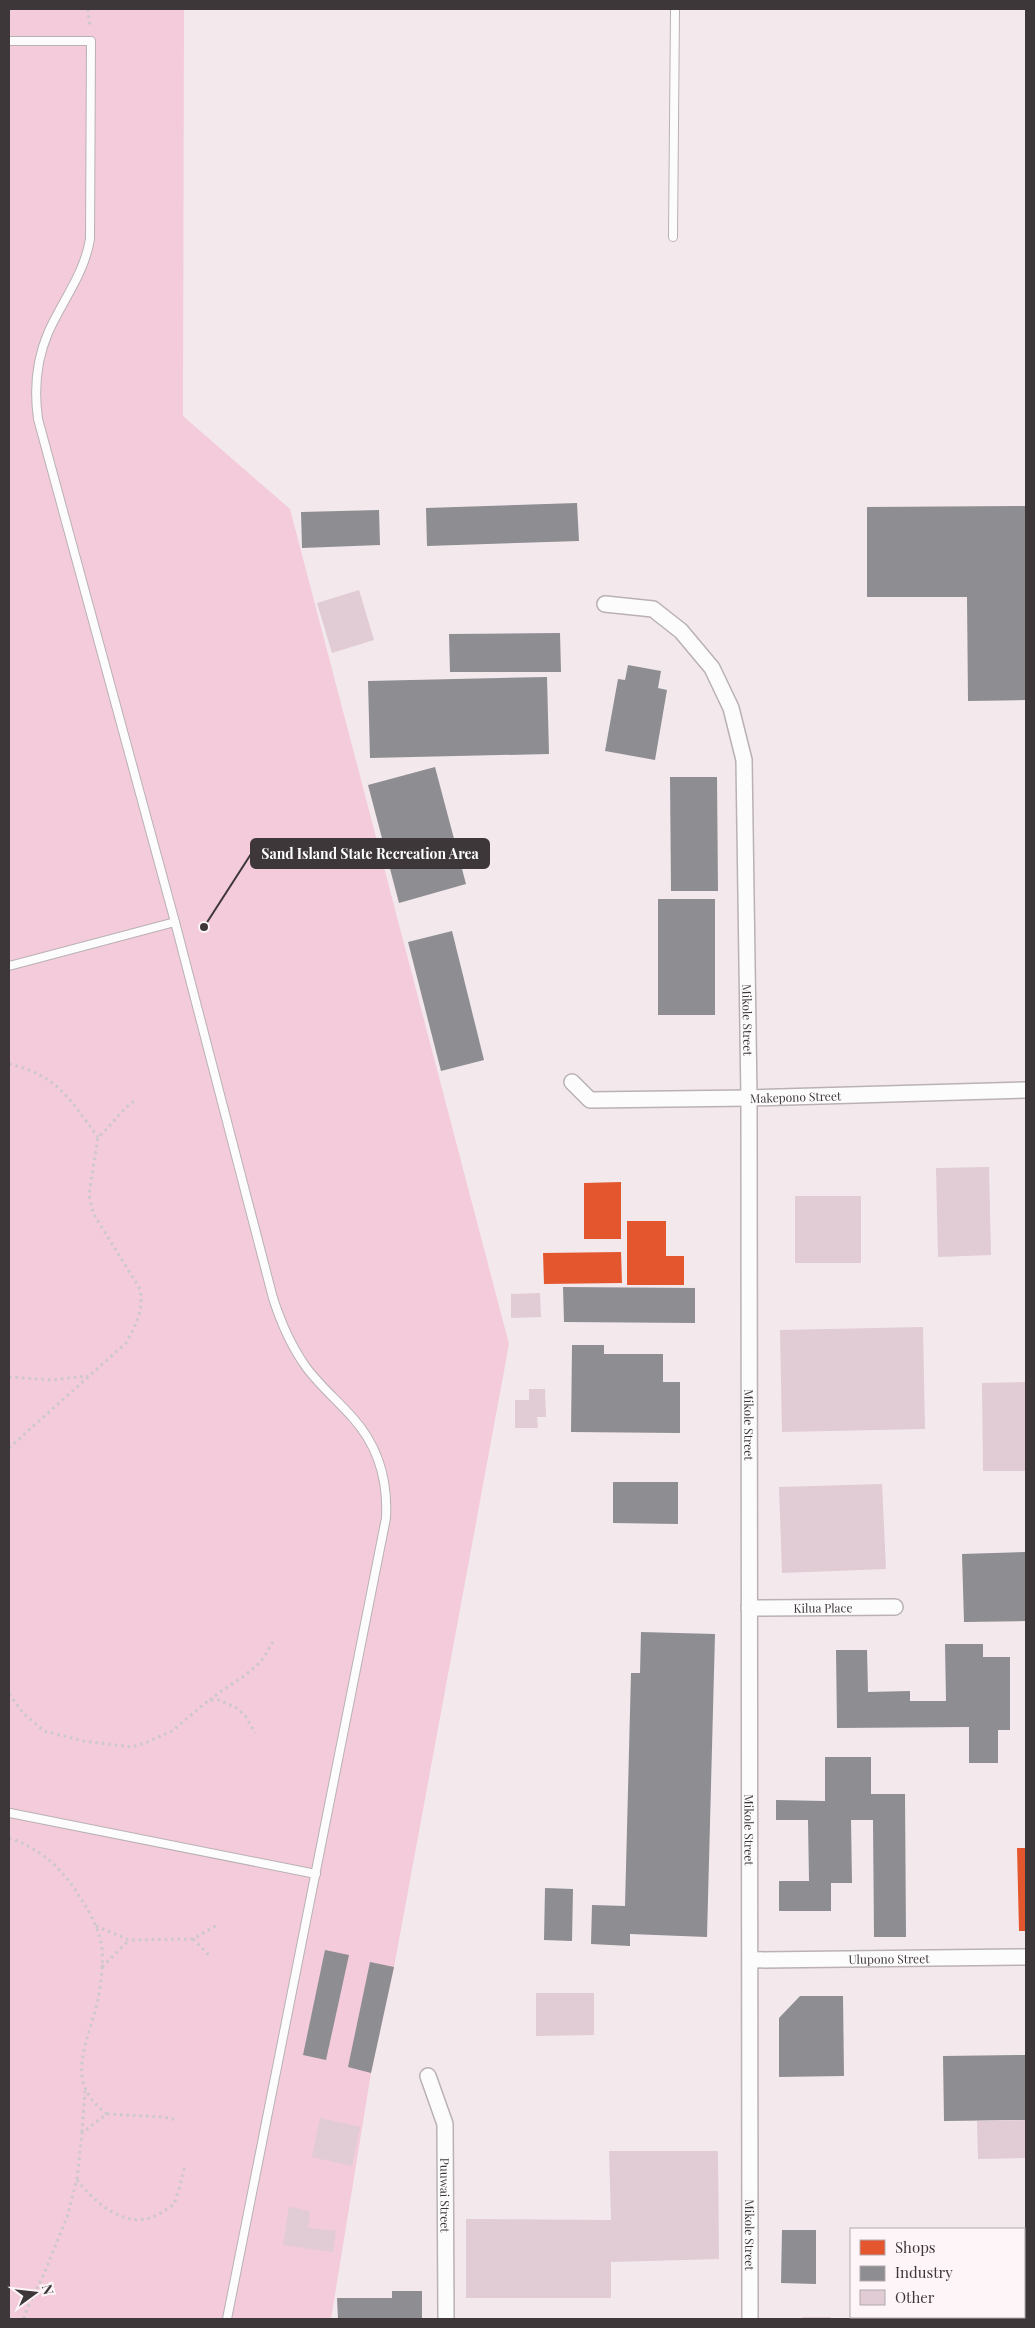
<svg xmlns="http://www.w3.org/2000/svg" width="1035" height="2328" font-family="'Playfair Display',serif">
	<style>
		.green { fill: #f3cbda }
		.shops { fill: #e4572e }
		.industry { fill: #8d8d92 }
		.building { fill: #e1cbd4 }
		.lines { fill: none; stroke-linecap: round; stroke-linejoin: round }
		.service-casing { stroke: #b9b1b4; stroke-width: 10 }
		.minor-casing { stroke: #b9b1b4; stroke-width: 18 }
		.path { stroke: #cdc8ca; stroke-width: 3; stroke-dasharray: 2.5 4; stroke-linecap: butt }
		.service { stroke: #fdfcfc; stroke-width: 8 }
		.minor { stroke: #fdfcfc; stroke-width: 15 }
		.labels { text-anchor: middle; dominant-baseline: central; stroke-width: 5; stroke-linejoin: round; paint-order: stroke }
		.street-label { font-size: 12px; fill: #3e3739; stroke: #fdf5f8 }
		.leader { fill: none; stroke: #3e3739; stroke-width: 2 }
		.callout-dot { fill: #3e3739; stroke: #fdf5f8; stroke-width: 2 }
		.callout { fill: #3e3739; stroke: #3e3739; stroke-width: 2 }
		.callout-label { font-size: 14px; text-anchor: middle; font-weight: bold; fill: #fff }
	</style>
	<rect width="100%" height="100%" fill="#f3e9ec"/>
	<polygon class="green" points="9,9 184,9 183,416 290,509 509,1344 394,1967 371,2073 331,2319 9,2319"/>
	<g class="shops">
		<polygon points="621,1182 621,1239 584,1239 584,1183"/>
		<polygon points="627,1221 666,1221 666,1256 684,1256 684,1285 627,1285"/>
		<polygon points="621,1252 622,1283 544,1284 543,1253"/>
		<polygon points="1017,1848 1026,1848 1026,1931 1019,1931"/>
	</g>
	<g class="industry">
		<polygon points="577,503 579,541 427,546 426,508"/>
		<polygon points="1026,506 1026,700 968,701 967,597 867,597 867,507"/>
		<polygon points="379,510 380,545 302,548 301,512"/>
		<polygon points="560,633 561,672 450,672 449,634"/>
		<polygon points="628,665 661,671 658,688 667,690 655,760 605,751 618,679 625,680"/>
		<polygon points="547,677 549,754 370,758 368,681"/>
		<polygon points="435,767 466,884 399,903 368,785"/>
		<polygon points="670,777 717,777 718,891 671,891"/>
		<rect x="658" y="899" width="57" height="116"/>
		<polygon points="452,931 484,1060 441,1071 408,942"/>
		<polygon points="563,1287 695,1288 695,1323 564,1322"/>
		<polygon points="572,1345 604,1345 604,1354 663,1354 663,1382 680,1382 680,1433 571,1432"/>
		<polygon points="613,1482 678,1482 678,1524 613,1523"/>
		<polygon points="1026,1552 1026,1621 964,1622 962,1554"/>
		<polygon points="641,1632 715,1634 707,1937 630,1934 630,1946 591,1944 592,1905 625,1906 631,1673 640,1673"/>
		<polygon points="945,1644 983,1644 983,1657 1010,1657 1010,1730 998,1730 998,1763 969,1763 969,1727 837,1728 836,1650 867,1650 868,1692 910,1691 910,1701 946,1701"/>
		<polygon points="825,1757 871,1757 871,1794 905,1794 906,1937 874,1937 873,1820 851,1820 852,1883 831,1883 831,1911 779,1911 779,1881 809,1881 808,1820 776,1820 776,1800 825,1801"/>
		<polygon points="545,1888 573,1889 572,1941 544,1940"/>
		<polygon points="325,1950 349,1955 326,2060 303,2055"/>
		<polygon points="370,1962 394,1967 371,2073 348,2067"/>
		<polygon points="800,1996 843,1996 844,2076 779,2077 779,2018"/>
		<polygon points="1026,2055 1026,2120 944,2121 943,2056"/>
		<polygon points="782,2230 816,2230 816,2284 781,2283"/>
		<polygon points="392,2291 422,2291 422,2319 338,2319 337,2298 392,2298"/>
	</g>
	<g class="building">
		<polygon points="359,590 374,640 332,653 317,603"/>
		<polygon points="989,1167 991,1255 938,1257 936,1168"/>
		<rect x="795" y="1196" width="66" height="67"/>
		<polygon points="540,1293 541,1317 511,1318 511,1294"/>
		<polygon points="923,1327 925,1429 782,1432 780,1330"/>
		<polygon points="1026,1382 1026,1471 983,1471 982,1383"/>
		<polygon points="529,1389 545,1389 546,1417 537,1417 538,1428 515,1428 515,1400 529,1400"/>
		<polygon points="882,1484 886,1569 782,1573 779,1487"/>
		<polygon points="536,1993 594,1993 594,2035 536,2036"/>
		<polygon points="320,2118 360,2127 352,2166 312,2157"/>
		<polygon points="1026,2120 1026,2158 978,2159 977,2121"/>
		<polygon points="609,2151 718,2151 719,2259 611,2262 611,2298 466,2298 466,2219 611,2220"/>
		<polygon points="289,2207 310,2211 308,2228 336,2231 333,2252 283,2245"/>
		<rect x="802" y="2317" width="29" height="2"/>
	</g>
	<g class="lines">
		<defs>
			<g id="service">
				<path d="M9,41h82l-1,198c-6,36 -28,62 -42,94 -12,28 -14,57 -10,86l137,503 98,376c8,25 18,48 33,69 14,19 32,34 47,51 25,28 35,63 33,100l-159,801"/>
				<polyline points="673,237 675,9"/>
				<polyline points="9,966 175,922"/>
				<polyline points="10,1813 316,1874"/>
			</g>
			<g id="minor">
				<path id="s1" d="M605,604l48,5 28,22 31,37 19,40 13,52 5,338 1,1221"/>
				<path id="s2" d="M572,1082l18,18 159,-2 277,-8"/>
				<path id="s3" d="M749,1608l146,-1"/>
				<path id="s4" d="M751,1960l275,-3"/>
				<path id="s5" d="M428,2076l17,48 1,195"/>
			</g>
		</defs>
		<use href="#service" class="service-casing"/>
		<use href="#minor" class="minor-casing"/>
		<g class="path">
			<polyline points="88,9 90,28"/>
			<path d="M9,1064c50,12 60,35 89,73"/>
			<polyline points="9,1377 52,1380 88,1376"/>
			<path d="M9,1448l117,-105c10,-18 18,-33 14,-54l-47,-76 -4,-18 9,-58c14,-11 22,-27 38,-37"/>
			<polyline points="9,1694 23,1713 44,1731 83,1741 132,1747 145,1743 172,1731 209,1700 219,1700 237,1708 246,1717 255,1733"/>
			<path d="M210,1700c16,-14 35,-22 50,-38 6,-6 8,-14 13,-20"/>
			<path d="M9,1838c30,10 52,29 69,56 11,17 22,35 24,56 2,18 -3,50 -9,68 -11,38 -24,68 14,96l-25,19 -5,46 -10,38 -23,57 -17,35 -3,10"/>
			<polyline points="96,1926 129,1940 193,1939 217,1925"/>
			<polyline points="193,1939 210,1956"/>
			<polyline points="102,1967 129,1940"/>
			<polyline points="107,2114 163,2117 177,2120"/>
			<polyline points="82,2132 85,2091"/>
			<path d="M77,2180c19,24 53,54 85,32 3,-2 10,-5 12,-9 3,-4 9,-30 11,-37"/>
		</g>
		<use href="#service" class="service"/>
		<use href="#minor" class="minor"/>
	</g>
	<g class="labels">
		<g class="street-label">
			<text stroke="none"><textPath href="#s1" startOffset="490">Mikole Street</textPath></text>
			<text stroke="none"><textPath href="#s2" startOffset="231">Makepono Street</textPath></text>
			<text stroke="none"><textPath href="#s1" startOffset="895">Mikole Street</textPath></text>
			<text stroke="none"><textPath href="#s3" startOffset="74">Kilua Place</textPath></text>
			<text stroke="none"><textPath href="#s1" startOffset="1300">Mikole Street</textPath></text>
			<text stroke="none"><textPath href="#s4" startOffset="138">Ulupono Street</textPath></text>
			<text stroke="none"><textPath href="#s5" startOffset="122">Puuwai Street</textPath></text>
			<text stroke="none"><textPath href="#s1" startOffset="1705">Mikole Street</textPath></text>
		</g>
	</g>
	<path class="leader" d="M204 927L251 854"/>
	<circle class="callout-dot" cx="204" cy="927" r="5"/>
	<rect class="callout" x="251" y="839" width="238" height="29" rx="5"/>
	<g class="callout-label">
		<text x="370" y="859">Sand Island State Recreation Area</text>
	</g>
	<rect width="1035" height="2328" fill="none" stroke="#3e3739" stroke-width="20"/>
	<rect x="850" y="2228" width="175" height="90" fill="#fdf5f8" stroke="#b1a9ac"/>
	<rect x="860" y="2240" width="25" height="15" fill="#e4572e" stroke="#b1a9ac"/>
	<text x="895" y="2253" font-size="15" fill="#3e3739">Shops</text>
	<rect x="860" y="2266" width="25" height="15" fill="#8d8d92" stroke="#b1a9ac"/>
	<text x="895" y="2278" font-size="15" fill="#3e3739">Industry</text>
	<rect x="860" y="2290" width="25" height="15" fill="#e1cbd4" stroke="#b1a9ac"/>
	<text x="895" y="2303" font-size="15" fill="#3e3739">Other</text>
	<g transform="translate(35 2293) rotate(75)" stroke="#fdf5f8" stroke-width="4" paint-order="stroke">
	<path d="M0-4L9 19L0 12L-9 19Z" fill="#3e3739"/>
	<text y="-8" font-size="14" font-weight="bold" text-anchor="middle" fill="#3e3739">N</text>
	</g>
</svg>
